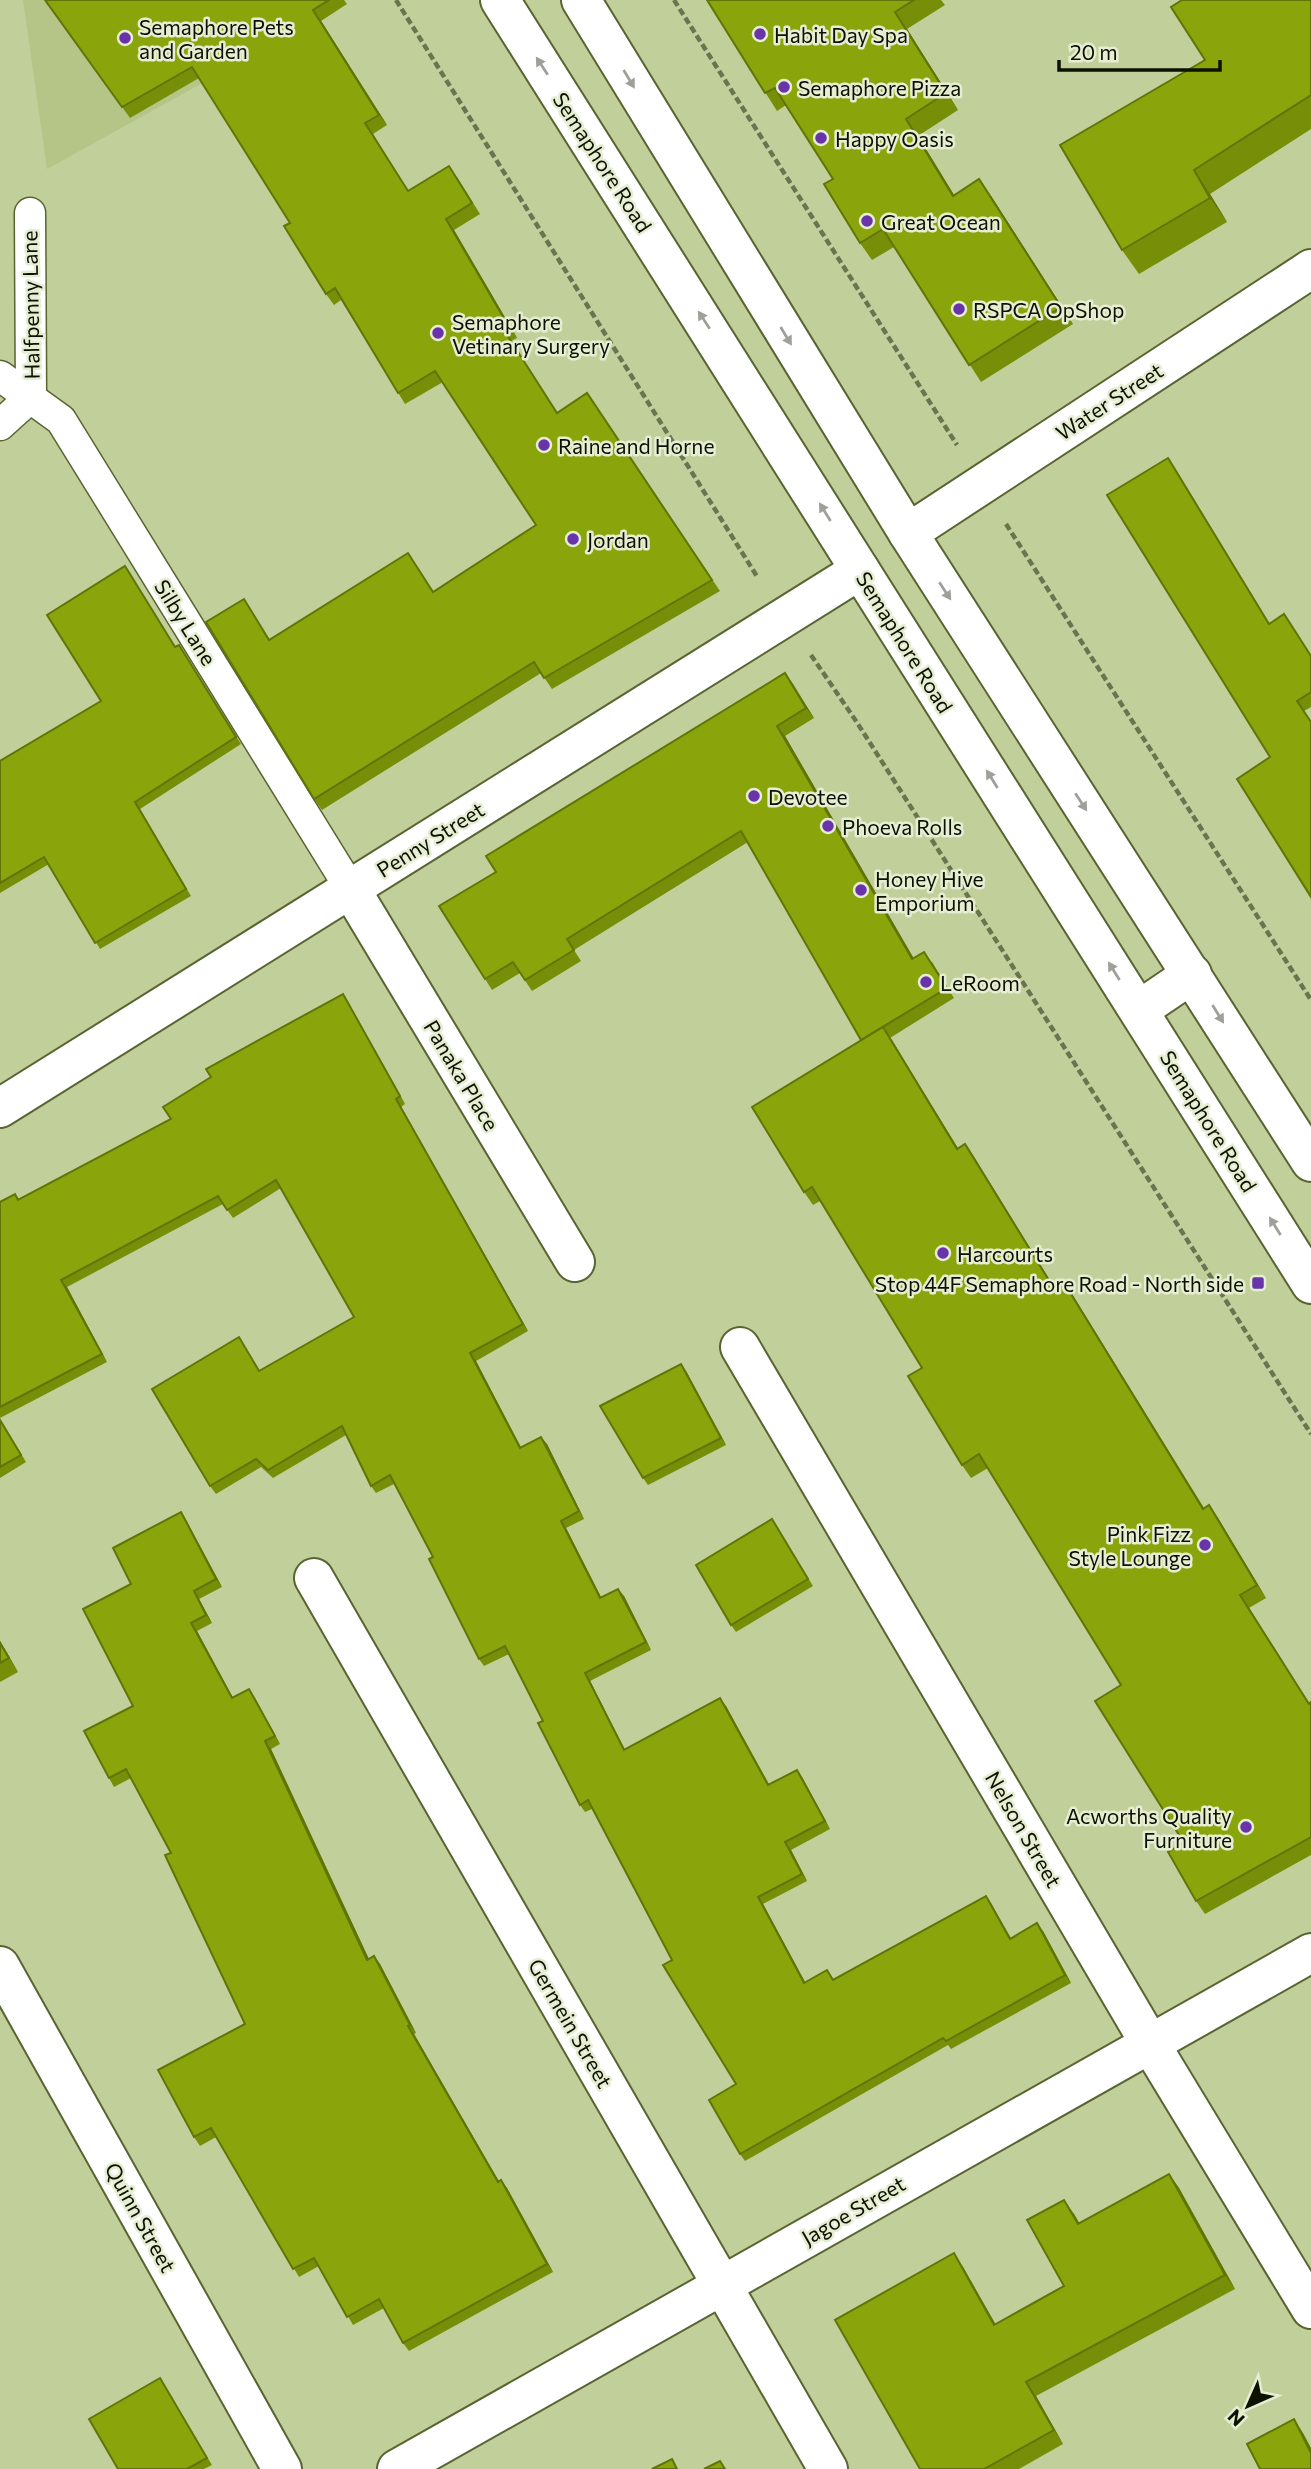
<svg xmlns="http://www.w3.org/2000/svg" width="1311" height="2469" font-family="Commissioner,sans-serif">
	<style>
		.built { fill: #b4c587 }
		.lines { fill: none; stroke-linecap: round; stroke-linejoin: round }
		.lane-casing { stroke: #586432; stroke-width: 33 }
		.street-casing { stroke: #586432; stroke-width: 42 }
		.secondary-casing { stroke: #586432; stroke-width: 42 }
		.path { stroke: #6b7451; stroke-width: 4.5; stroke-dasharray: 7 3.5; stroke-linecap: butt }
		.lane { stroke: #fff; stroke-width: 30 }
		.street { stroke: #fff; stroke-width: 38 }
		.secondary { stroke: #fff; stroke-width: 38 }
		.wall { fill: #778e09 }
		.shaded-wall { fill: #617408 }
		.building { fill: #8aa50b; stroke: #617408; stroke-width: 2 }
		.oneway { fill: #9ea099 }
		.poi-dot { fill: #6933a9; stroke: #e5edd2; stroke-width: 2.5 }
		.labels { text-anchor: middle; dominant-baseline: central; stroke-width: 5; stroke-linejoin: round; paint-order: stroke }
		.poi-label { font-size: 21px; fill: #0d1101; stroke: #e5edd2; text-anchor: start }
		.street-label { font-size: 21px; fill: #0d1101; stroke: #e5edd2 }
	</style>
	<rect width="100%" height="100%" fill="#c1d09a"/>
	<polygon class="built" points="23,0 160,0 208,80 47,169"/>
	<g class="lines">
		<defs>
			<g id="lane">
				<polyline points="0,376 61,420 350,888"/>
				<polyline points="0,425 31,397 30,213"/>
			</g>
			<g id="street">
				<polyline points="908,533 1311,269"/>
				<polyline points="350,888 575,1262"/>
				<polyline points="0,1108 860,570"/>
				<polyline points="740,1347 1149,2042 1311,2309"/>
				<polyline points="314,1578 828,2469"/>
				<polyline points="0,1966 282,2469"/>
				<polyline points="397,2469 1311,1953"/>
			</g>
			<g id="secondary">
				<polyline points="500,0 1311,1284"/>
				<polyline points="581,0 908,533 1311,1162"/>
				<polyline points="1139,1010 1192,974"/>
			</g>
		</defs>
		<use href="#lane" class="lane-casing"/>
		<use href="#street" class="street-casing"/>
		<use href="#secondary" class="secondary-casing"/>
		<g class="path">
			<polyline points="396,0 758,578"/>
			<polyline points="674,0 957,445"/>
			<polyline points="1006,524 1311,1000"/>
			<polyline points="811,655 856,721 1311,1434"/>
		</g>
		<use href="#lane" class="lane"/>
		<use href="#street" class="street"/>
		<use href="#secondary" class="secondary"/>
	</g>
	<g class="wall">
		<polygon points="45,0 344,0 347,4 321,21 387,125 373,134 408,191 457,177 480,214 454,230 517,338 511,341 557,413 587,393 720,591 552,689 541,673 322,810 314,799 251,610 270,640 408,553 433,592 536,525 443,382 405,404 341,300 334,305 326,294 290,223 199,78 130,118"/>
		<polygon points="707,0 941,0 945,5 907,29 958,110 918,136 954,195 991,196 1073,324 981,382 894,247 872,260 860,243 833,179 786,105 777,111"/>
		<polygon points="1311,0 1311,129 1210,194 1227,222 1139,274 1122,250"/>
		<polygon points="1168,458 1269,623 1311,655 1311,707 1304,711 1270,757"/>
		<polygon points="176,646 241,744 140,809 191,896 100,949 49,864 0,893 0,761 101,701"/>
		<polygon points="785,673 814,718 785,736 913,958 932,962 954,998 890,1038 958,1148 965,1144 974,1157 1054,1287 1063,1281 1072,1294 1204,1508 1209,1505 1218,1518 1266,1598 1249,1608 1309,1703 1311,1702 1311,1855 1205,1914 1196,1901 1184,1843 1121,1685 988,1468 971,1478 962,1465 922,1368 820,1201 813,1205 804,1192 861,1040 748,842 574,950 581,961 532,991 520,973 492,990 485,979 496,872"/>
		<polygon points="343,994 348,1002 405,1104 401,1107 528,1331 476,1361 521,1447 547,1444 584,1519 566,1528 601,1597 624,1596 651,1650 590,1681 625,1750 726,1706 769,1784 802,1777 830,1829 791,1850 807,1881 763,1904 805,1983 833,1980 986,1896 1011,1938 1043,1931 1071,1983 951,2049 948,2045 745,2161 740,2154 736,2084 672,1960 592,1809 585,1812 580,1805 543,1721 509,1654 484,1666 479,1659 433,1557 394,1484 376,1493 371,1486 346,1435 273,1478 261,1467 216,1494 210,1486 239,1337 260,1371 354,1317 281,1188 233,1218 223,1204 67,1287 107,1362 0,1418 0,1202 15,1194 19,1199 171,1119"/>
		<polygon points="686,1371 726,1445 648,1485 643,1478"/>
		<polygon points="0,1419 26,1462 0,1478"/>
		<polygon points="181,1512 186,1520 222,1587 199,1599 212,1623 197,1631 233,1698 255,1698 280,1744 271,1749 369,1959 374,1956 380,1964 416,2033 414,2034 499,2182 507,2188 553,2272 409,2351 403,2343 384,2308 353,2325 319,2266 299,2277 216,2137 200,2146 194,2137 245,2024 171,1853 131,1778 114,1787 109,1778 133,1706 131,1584"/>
		<polygon points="772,1519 813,1586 736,1632 731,1625"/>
		<polygon points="0,1641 18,1672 0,1682"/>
		<polygon points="1169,2174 1179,2188 1235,2289 1036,2396 1063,2444 1019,2469 920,2469 963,2267 995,2324 1064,2286 1074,2214 1079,2223"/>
		<polygon points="160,2378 212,2465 204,2469 118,2469"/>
	</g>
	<g class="shaded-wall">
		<polygon points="313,10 321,21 387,125 379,115"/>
		<polygon points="895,12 907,29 958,110 946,93"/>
		<polygon points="906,119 918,136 965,213 953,196"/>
		<polygon points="1194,170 1210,194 1227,222 1210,198"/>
		<polygon points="979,179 991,196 1073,324 1061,307"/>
		<polygon points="446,219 454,230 517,338 509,327"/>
		<polygon points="1168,458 1175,468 1275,633 1269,624"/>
		<polygon points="785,673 793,684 814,718 806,708"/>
		<polygon points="777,726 785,736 920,969 912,959"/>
		<polygon points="343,994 348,1002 405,1104 400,1096"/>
		<polygon points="883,1027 892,1040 966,1162 957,1149"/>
		<polygon points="396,1099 401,1107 528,1331 523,1324"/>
		<polygon points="965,1144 974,1157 1062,1300 1053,1287"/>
		<polygon points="61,1280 67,1287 107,1362 102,1354"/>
		<polygon points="1063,1281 1072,1294 1212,1522 1203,1509"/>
		<polygon points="470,1353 476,1361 525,1456 520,1448"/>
		<polygon points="681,1364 686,1371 726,1445 721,1438"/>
		<polygon points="541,1437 547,1444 584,1519 579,1511"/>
		<polygon points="1209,1505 1218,1518 1266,1598 1257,1585"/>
		<polygon points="181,1512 186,1520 222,1587 216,1579"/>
		<polygon points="561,1521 566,1528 605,1605 600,1598"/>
		<polygon points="618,1589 624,1596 651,1650 646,1642"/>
		<polygon points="194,1591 199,1599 212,1623 206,1615"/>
		<polygon points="1240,1595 1249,1608 1311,1707"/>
		<polygon points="191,1623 197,1631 238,1707 232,1698"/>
		<polygon points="0,1641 18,1672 9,1658 0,1643"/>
		<polygon points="585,1673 590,1681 629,1758 624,1750"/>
		<polygon points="249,1689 255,1698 280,1744 275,1736"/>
		<polygon points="720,1698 726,1706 773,1793 768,1785"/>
		<polygon points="265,1741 271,1749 373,1968 367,1960"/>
		<polygon points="797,1770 802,1777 830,1829 825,1821"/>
		<polygon points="785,1842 791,1850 807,1881 802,1874"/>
		<polygon points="986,1896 991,1903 1015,1946 1010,1939"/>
		<polygon points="758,1897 763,1904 810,1991 804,1983"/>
		<polygon points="1037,1923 1043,1931 1071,1983 1065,1975"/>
		<polygon points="374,1956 380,1964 416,2033 410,2025"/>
		<polygon points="408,2026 414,2034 504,2190 498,2182"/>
		<polygon points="1169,2174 1179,2188 1235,2289 1225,2275"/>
		<polygon points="501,2180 507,2188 553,2272 547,2264"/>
		<polygon points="1064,2200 1074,2214 1088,2238 1078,2224"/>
		<polygon points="954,2253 963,2267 1004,2339 994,2325"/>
		<polygon points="1026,2382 1036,2396 1063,2444 1054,2430"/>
		<polygon points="1294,2419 1303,2433 1311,2448 1311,2453"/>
	</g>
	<g class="building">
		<polygon points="45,0 329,0 313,10 379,115 365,123 408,191 449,166 472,203 446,219 509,327 504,330 557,413 587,393 712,580 544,678 534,662 314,799 206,622 244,599 269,640 408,553 433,592 536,525 435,371 398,393 335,288 326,294 284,226 290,223 192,67 122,107"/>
		<polygon points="707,0 914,0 895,12 946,93 906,119 953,196 979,179 1061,307 969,365 883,229 860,243 824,184 833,179 775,88 765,93"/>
		<polygon points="1182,0 1311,0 1311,95 1194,170 1210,198 1122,250 1060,145 1205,60 1171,7"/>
		<polygon points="1168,458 1269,624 1284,614 1311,656 1311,692 1297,701 1311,722 1311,897 1237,779 1270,757 1107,495"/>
		<polygon points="125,566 175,647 179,645 236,737 135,802 186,889 95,943 44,857 0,883 0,761 101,701 47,615"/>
		<polygon points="785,673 806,708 777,726 912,959 924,952 947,988 861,1040 741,831 567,939 574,950 525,980 513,962 485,979 439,906 496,872 486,856"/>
		<polygon points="343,994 400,1096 396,1099 523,1324 470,1353 520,1448 541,1437 579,1511 561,1521 600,1598 618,1589 646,1642 585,1673 624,1750 720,1698 768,1785 797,1770 825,1821 785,1842 802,1874 758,1897 804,1983 827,1970 833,1980 986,1896 1010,1939 1037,1923 1065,1975 946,2041 943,2038 740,2154 709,2100 736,2084 663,1965 672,1960 588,1800 580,1805 538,1723 543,1721 505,1646 479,1659 429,1559 433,1557 390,1475 371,1486 342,1426 268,1470 256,1459 210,1486 152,1389 239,1337 259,1371 354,1317 276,1180 227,1210 218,1196 61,1280 102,1354 0,1407 0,1202 15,1194 18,1200 171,1119 163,1107 211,1077 206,1069"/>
		<polygon points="883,1027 957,1149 965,1144 1053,1287 1063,1281 1203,1509 1209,1505 1257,1585 1240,1595 1309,1704 1311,1702 1311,1837 1196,1901 1168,1852 1184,1843 1095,1701 1121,1685 979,1454 962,1465 908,1376 922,1368 812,1187 804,1192 752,1107"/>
		<polygon points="681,1364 721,1438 643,1478 600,1406"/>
		<polygon points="0,1420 21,1455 0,1467"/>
		<polygon points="181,1512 216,1579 194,1591 206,1615 191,1623 232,1698 249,1689 275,1736 265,1741 367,1960 374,1956 410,2025 408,2026 498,2182 501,2180 547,2264 403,2343 379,2299 347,2317 314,2258 293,2269 211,2128 194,2137 158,2070 245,2024 165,1855 171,1853 126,1769 109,1778 84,1731 133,1706 83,1609 131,1584 113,1548"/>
		<polygon points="772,1519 808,1579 731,1625 696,1565"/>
		<polygon points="0,1643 9,1658 0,1663"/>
		<polygon points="1169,2174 1225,2275 1026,2382 1054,2430 984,2469 920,2469 835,2320 954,2253 994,2325 1064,2286 1027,2220 1064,2200 1078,2224"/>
		<polygon points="160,2378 207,2458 187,2469 118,2469 89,2419"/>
		<polygon points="1294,2419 1311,2453 1311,2469 1260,2469 1247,2444"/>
		<polygon points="672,2459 677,2469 652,2469"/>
		<polygon points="720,2461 725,2469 704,2469"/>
	</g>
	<defs><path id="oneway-solid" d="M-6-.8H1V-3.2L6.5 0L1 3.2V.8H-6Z" transform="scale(1.75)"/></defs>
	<g class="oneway">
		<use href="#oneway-solid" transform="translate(542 66) rotate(-123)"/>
		<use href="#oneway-solid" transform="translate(629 79) rotate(59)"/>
		<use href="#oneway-solid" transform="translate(704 320) rotate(-123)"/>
		<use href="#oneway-solid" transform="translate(786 336) rotate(59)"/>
		<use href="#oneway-solid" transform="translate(825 512) rotate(-122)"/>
		<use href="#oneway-solid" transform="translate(945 591) rotate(57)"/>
		<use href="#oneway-solid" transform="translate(992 779) rotate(-122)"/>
		<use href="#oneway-solid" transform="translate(1081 802) rotate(57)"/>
		<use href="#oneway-solid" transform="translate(1114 971) rotate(-122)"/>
		<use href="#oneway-solid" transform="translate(1218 1014) rotate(58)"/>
		<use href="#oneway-solid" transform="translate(1275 1226) rotate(-122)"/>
	</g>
	<g class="poi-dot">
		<circle cx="760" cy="34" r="7"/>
		<circle cx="125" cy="38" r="7"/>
		<circle cx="784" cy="87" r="7"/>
		<circle cx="821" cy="138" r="7"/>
		<circle cx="867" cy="221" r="7"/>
		<circle cx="959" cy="309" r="7"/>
		<circle cx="438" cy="333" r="7"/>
		<circle cx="544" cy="445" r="7"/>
		<circle cx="573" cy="539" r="7"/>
		<circle cx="754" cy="796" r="7"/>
		<circle cx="828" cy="826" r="7"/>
		<circle cx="861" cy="890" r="7"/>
		<circle cx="926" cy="982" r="7"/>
		<circle cx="943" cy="1253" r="7"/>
		<rect x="1251" y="1276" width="14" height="14" rx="3.5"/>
		<circle cx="1205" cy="1545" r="7"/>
		<circle cx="1246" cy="1827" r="7"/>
	</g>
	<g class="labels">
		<g class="poi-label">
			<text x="139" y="26">Semaphore Pets<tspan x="139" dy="24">and Garden</tspan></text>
			<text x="774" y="34">Habit Day Spa</text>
			<text x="798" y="87">Semaphore Pizza</text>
			<text x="835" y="138">Happy Oasis</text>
			<text x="881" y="221">Great Ocean</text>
			<text x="973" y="309">RSPCA OpShop</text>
			<text x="452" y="321">Semaphore<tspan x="452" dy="24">Vetinary Surgery</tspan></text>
			<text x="558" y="445">Raine and Horne</text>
			<text x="587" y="539">Jordan</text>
			<text x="768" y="796">Devotee</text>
			<text x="842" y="826">Phoeva Rolls</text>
			<text x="875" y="878">Honey Hive<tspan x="875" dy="24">Emporium</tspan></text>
			<text x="940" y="982">LeRoom</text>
			<text x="957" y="1253">Harcourts</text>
			<text x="1244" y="1283" text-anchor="end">Stop 44F Semaphore Road - North side</text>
			<text x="1191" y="1533" text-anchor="end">Pink Fizz<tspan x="1191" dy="24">Style Lounge</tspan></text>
			<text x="1232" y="1815" text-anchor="end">Acworths Quality<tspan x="1232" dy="24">Furniture</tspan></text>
		</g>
		<g class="street-label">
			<text transform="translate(603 162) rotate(57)">Semaphore Road</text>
			<text transform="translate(30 305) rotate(-91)">Halfpenny Lane</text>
			<text transform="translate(1109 401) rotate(-33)">Water Street</text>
			<text transform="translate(186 622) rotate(58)">Silby Lane</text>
			<text transform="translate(905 642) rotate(58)">Semaphore Road</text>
			<text transform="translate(430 839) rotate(-32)">Penny Street</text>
			<text transform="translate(462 1075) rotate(59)">Panaka Place</text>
			<text transform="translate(1209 1121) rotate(58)">Semaphore Road</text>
			<text transform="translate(1024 1829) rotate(60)">Nelson Street</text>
			<text transform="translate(571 2023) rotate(60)">Germein Street</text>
			<text transform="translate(853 2210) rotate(-30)">Jagoe Street</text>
			<text transform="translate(141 2217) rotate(61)">Quinn Street</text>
		</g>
	</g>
	<g transform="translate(1248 2406) rotate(225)" stroke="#e5edd2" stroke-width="5" paint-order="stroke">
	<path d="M0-5L12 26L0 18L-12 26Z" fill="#0d1101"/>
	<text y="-10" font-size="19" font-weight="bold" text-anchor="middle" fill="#0d1101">N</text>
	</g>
	<path d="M1059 60v10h161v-10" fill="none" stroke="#0d1101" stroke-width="3.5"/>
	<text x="1070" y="60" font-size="21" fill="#0d1101" stroke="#e5edd2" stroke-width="5" paint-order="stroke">20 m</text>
</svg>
